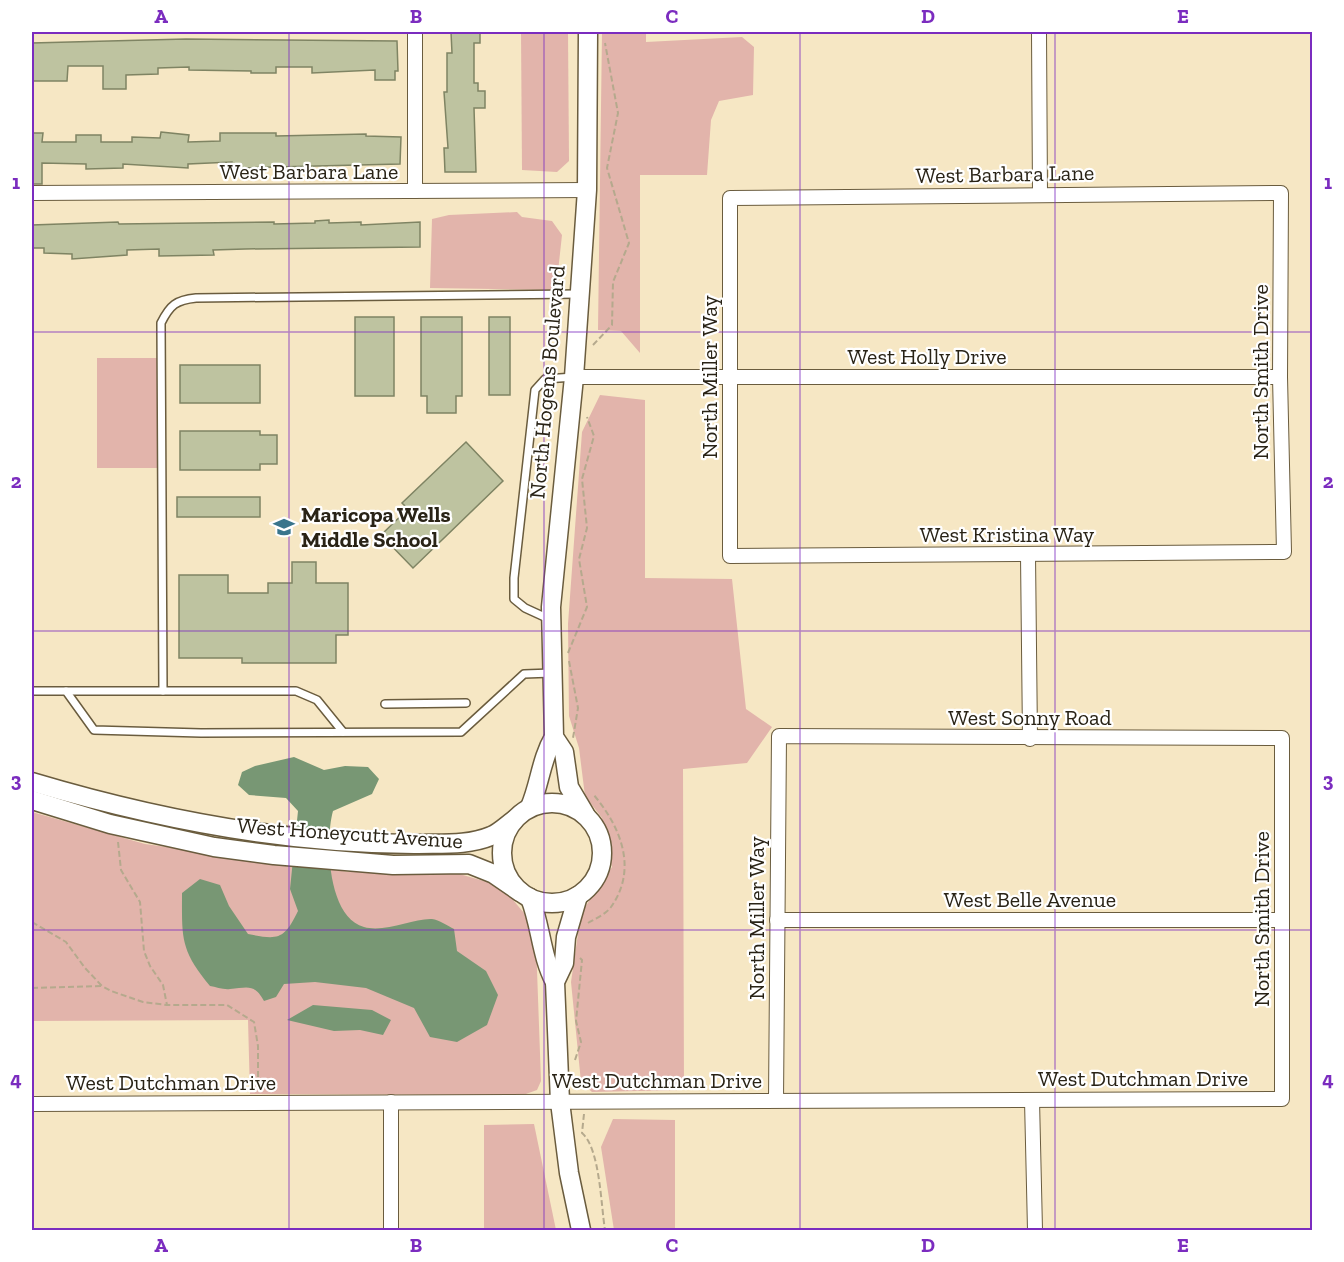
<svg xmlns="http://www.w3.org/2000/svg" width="1344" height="1262" font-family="'Zilla Slab',serif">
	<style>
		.green { fill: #e2b4ab }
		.water { fill: #789774 }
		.building { fill: #bec3a0; stroke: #7f8463; stroke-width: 1.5 }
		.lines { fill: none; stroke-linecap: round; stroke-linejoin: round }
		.lane-casing { stroke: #6a5c3e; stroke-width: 10 }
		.street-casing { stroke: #6a5c3e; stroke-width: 16 }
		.secondary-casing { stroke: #6a5c3e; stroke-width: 21 }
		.path { stroke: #b5a98d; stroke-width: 2; stroke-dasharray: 6 3; stroke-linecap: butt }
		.lane { stroke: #fff; stroke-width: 7 }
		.street { stroke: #fff; stroke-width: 14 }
		.secondary { stroke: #fff; stroke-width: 18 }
		.grid { fill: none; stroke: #7b2cbf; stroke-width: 1.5; stroke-opacity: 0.55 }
		.labels { text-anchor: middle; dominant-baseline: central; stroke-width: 4.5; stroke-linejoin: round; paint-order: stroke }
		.street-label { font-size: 22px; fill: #292316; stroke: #fff }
		.poi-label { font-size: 22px; font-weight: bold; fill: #292316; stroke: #fff; text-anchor: start }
		.neatline { fill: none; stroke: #7b2cbf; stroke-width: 2 }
		.grid-label { font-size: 20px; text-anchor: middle; font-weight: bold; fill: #7b2cbf }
	</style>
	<rect width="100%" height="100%" fill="#f6e7c4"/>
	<g class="green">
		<polygon points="521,32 568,32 569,161 557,172 522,170"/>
		<polygon points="602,32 646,32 646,42 742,37 754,47 753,95 719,101 711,120 707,175 640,175 640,353 621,331 598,330"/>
		<polygon points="517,212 522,217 552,221 562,235 556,290 430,288 432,219 449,215"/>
		<polygon points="97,358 157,358 158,468 97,468"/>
		<polygon points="600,395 645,400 645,578 732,579 746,709 772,727 747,763 683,769 684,1090 592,1092 581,1082 571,982 581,913 612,867 602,818 585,796 579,748 569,716 568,624 582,432"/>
		<polygon points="32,812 145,844 349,872 456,873 494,884 508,894 524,913 536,942 541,1081 537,1090 523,1095 250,1094 248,1020 32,1021"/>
		<polygon points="613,1119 675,1120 675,1230 614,1230 601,1147"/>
		<polygon points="534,1124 556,1230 484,1230 484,1125"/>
	</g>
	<g class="water">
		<path d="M294,757l30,13 21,-4 23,1 11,12 -7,15 -39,17c-8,28 -6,106 31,116 21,6 50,-9 68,-8 7,1 16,7 22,10l3,22 29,20 12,24 -11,30 -30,17 -27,-5 -16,-29 -48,-20 -51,-6 -31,2 -8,13 -12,4c-10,-18 -17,-13 -34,-12 -6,1 -14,-2 -20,-3 -30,-36 -28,-48 -28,-93l18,-14 20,6 9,21 19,28c30,6 36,6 50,-23l-8,-22 8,-78 -12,-13 -37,-3 -11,-10 4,-13 13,-6z"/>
		<polygon points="313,1005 372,1010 391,1020 383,1035 360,1030 334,1031 287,1020"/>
	</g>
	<g class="building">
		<polygon points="451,32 480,32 480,43 474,43 474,83 478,83 478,91 485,91 485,108 474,108 476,172 445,172 444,148 448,148 444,92 447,92 447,53 452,53"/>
		<polygon points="186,39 397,41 398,71 395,71 395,80 375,80 375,70 312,73 312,67 276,67 276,73 251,73 251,71 189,70 189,67 158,68 158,74 126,75 126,89 103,89 103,66 68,66 67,81 32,81 32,43"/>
		<polygon points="161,132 189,135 188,142 220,141 220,133 276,133 276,136 366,134 366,136 401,137 400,164 232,168 232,162 188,164 188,168 123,164 123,168 86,169 86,164 42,163 42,184 32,184 32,133 43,133 42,142 76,142 76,135 101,135 101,142 132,142 132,137 160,138"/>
		<polygon points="329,220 329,223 361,222 361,225 420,222 420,247 245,249 213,250 214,255 159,256 159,249 127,250 127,255 72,259 72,254 44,253 44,248 32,248 32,225 118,222 119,224 274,222 274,224 315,223 315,221"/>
		<rect x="355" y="317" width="39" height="79"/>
		<polygon points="421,317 462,317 462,396 456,396 456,413 427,413 427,396 421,396"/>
		<rect x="489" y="317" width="21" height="78"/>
		<rect x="180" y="365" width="80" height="38"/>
		<polygon points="180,431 260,431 260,435 277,435 277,464 260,464 260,470 180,470"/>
		<polygon points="466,442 503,481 413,568 381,535 408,509 402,503"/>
		<rect x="177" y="497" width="83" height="20"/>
		<polygon points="292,562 316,562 316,583 348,583 348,635 336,635 336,663 242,663 242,658 179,658 179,575 228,575 228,593 268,593 268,583 292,583"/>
	</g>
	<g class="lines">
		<defs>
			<g id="lane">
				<polyline points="549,619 525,608 514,599 514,578 535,390 545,379 574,377"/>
				<polyline points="32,691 66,691 94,730 201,733 461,732 524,674 552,673"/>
				<polyline points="66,691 296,691 317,700 343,732"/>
				<path d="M163,691l-2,-368c9,-18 15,-23 35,-25l383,-4"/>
				<polyline points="385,704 466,703"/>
			</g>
			<g id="street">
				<polyline points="1039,32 1040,195"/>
				<polyline points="415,191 415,32"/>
				<polyline points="32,193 587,190"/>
				<polygon points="1281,193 1280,377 1284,552 730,556 730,198"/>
				<polyline points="574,377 1280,377"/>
				<polyline points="1028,555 1030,739"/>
				<polyline points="777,920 1282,920"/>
				<polyline points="1032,1100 1035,1230"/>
				<polyline points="391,1102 391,1230"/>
				<polyline points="32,1104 1282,1099 1282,738 779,736 776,1101"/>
			</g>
			<g id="secondary">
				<path d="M32,782c124,37 252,62 382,62 26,-1 53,2 77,-8 8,-3 16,-11 23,-16"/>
				<polyline points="32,800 110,824 214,847 274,855 393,865 469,864 494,874 520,892"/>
				<circle cx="552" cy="853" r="50"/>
				<path d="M530,807c10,-23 11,-48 24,-70"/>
				<polyline points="585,814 569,787 564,752 554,737 551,607 574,377 587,190 588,32"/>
				<polyline points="578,896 566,937 564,963 555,982 560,1102 569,1173 581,1230"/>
				<path d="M530,898c11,28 11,58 25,84"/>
			</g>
		</defs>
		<use href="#lane" class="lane-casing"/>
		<use href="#street" class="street-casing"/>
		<use href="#secondary" class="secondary-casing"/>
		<g class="path">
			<polyline points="593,345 612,325 613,282 629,243 607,168 618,113 605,43"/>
			<polyline points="568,653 587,607 579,559 587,528 582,479 594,436 587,417"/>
			<polyline points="569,661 578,708 573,738"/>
			<polyline points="118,842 121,870 140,902 144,951 150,966 163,985 167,1005"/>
			<polyline points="32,922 66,942 85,968 102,986 111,991 143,1002 167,1005 227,1005 254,1022 258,1046 258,1088"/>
			<path d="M588,923c7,-4 18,-9 23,-16 27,-38 10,-80 -18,-113"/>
			<polyline points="32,988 102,986"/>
			<polyline points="575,1060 581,1042 576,1021 582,960 580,958"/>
			<path d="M584,1114l-2,19c18,15 19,73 23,97"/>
		</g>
		<use href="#lane" class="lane"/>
		<use href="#street" class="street"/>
		<use href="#secondary" class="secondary"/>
	</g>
	<path class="grid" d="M289,32v1198M544,32v1198M800,32v1198M1055,32v1198M32,332h1280M32,631h1280M32,930h1280"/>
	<defs>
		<symbol id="school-bare" viewBox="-9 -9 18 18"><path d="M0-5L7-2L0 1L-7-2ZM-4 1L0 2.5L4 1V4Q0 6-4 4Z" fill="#39758c" stroke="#fff" stroke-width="2.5" paint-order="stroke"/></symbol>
	</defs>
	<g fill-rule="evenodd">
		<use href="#school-bare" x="269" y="512" width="30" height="30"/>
	</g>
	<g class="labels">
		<g class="street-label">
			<text x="309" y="171">West Barbara Lane</text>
			<text transform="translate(1005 174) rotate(-1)">West Barbara Lane</text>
			<text x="927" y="356">West Holly Drive</text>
			<text transform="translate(1260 372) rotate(-90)">North Smith Drive</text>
			<text transform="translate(709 377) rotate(-90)">North Miller Way</text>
			<text transform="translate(547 382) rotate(-85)">North Hogens Boulevard</text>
			<text x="1007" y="534">West Kristina Way</text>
			<text x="1030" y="717">West Sonny Road</text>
			<text transform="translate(350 833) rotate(4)">West Honeycutt Avenue</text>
			<text x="1030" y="899">West Belle Avenue</text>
			<text transform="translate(756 918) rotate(-90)">North Miller Way</text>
			<text transform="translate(1261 919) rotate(-90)">North Smith Drive</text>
			<text x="1143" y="1078">West Dutchman Drive</text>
			<text x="657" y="1080">West Dutchman Drive</text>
			<text x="171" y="1082">West Dutchman Drive</text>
		</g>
		<g class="poi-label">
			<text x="301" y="514">Maricopa Wells<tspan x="301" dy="25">Middle School</tspan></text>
		</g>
	</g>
	<rect width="1344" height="1262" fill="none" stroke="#ffffff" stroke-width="66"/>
	<rect x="33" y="33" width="1278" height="1196" class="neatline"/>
	<g class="grid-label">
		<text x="161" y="23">A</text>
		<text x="416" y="23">B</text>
		<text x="672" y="23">C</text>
		<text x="928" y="23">D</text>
		<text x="1183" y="23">E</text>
		<text x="16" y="189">1</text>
		<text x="1328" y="189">1</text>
		<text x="16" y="488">2</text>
		<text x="1328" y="488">2</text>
		<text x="16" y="787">3</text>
		<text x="1328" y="787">3</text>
		<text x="16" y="1086">4</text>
		<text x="1328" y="1086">4</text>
		<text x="161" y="1252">A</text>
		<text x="416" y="1252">B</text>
		<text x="672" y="1252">C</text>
		<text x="928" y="1252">D</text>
		<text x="1183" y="1252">E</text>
	</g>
</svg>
